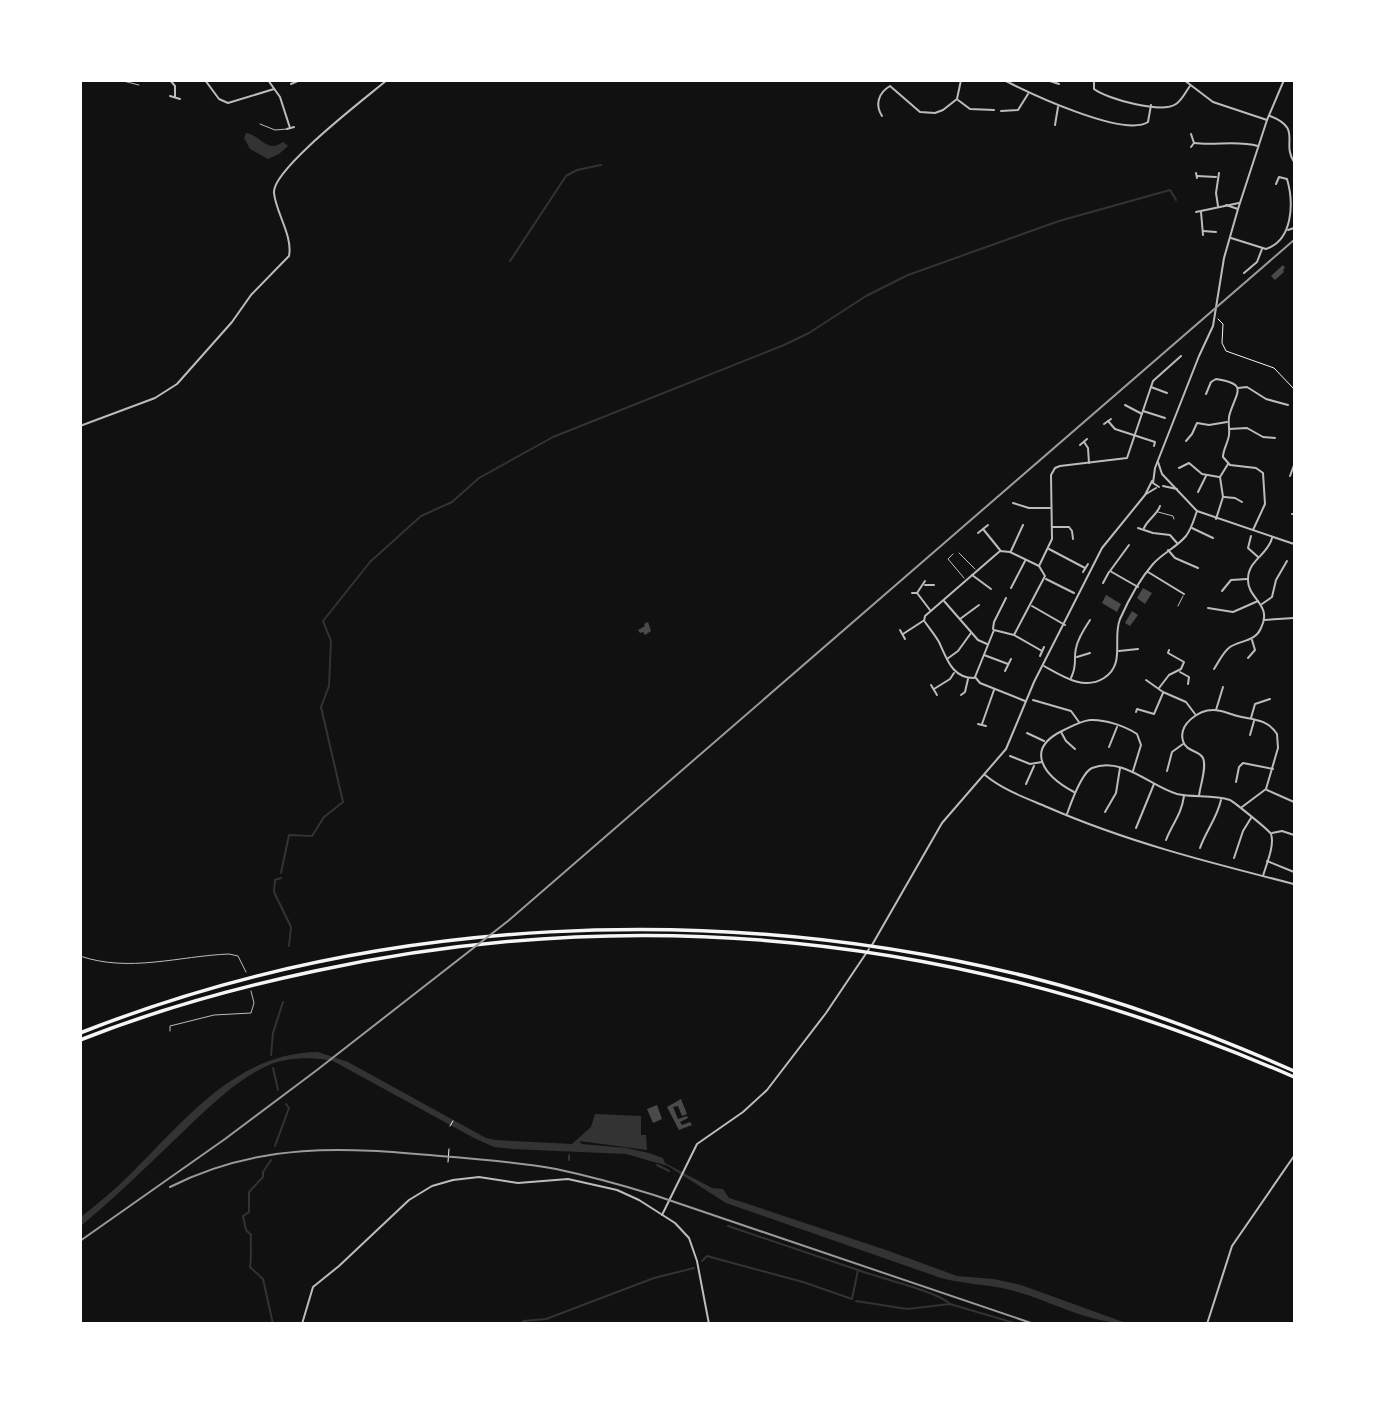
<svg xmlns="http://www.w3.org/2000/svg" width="1375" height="1404" font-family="'Work Sans',sans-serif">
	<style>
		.water { fill: #333 }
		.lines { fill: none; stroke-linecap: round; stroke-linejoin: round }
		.stream { stroke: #333; stroke-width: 2 }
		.building { fill: #4a4a4a }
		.path { stroke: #f5f5f5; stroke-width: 1 }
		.service { stroke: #bcbcbc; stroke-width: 1 }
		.minor { stroke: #bcbcbc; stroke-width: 2 }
		.tertiary { stroke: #bcbcbc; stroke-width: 2 }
		.trunk { stroke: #f5f5f5; stroke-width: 3.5 }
		.rail { stroke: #9a9a9a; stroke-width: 2 }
	</style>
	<rect width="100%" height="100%" fill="#111"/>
	<g class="water">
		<path d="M246,133c15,2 20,21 37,9l5,4 -9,8 -11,5 -18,-10 -6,-11z"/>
		<path d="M318,1052l30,10 138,76 9,2 77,4 19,-17 4,-13 46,2v19h5l1,15 -68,-9 3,3 45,4 22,5 14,5 2,5 47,25 11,1 6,9 13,4 147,49 68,25 37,3 27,6 105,38c-41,0 -80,-25 -120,-34 -21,-5 -43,-5 -65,-11l-215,-75 -58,-37 -42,-12 -114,-5 -18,-2 -20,-9 -141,-77c-20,-4 -44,-4 -64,4 -32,14 -60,42 -85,66 -34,32 -67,65 -103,95v-9c12,-10 25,-20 37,-31 59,-55 112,-133 200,-134z"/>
	</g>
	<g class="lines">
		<g class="stream">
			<polyline points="510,261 566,176 577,170 601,165"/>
			<polyline points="281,873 289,835 312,836 324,817 343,802 321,707 329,686 331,641 323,621 370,562 421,516 452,502 479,478 553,437 784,345 809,333 866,296 908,275 1059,221 1170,190 1176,200"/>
			<polyline points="281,878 275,880 274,892 291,927 289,946"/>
			<polyline points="271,1055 273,1033 283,1002"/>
			<polyline points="273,1068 278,1090"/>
			<polyline points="275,1146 289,1108 286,1104"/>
			<polyline points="569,1155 569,1160"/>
			<path d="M271,1160l-8,12v5l-14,15v20l-6,4 3,14 5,5c-1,11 1,20 -1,32l13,12 10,45"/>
			<polyline points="657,1165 669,1171"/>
			<polyline points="728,1226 858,1270"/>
			<path d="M702,1261l5,-5 7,2 89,24 49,17 6,-29c21,8 79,21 92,34"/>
			<polyline points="856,1301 907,1309 950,1304 1018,1324"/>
			<polyline points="520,1324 524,1321 546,1319 654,1278 694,1268"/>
		</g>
	</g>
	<g class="building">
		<polygon points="1283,265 1285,268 1283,270 1284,272 1275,280 1271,276"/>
		<polygon points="1143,588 1152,593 1145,604 1137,598"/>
		<polygon points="1106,595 1121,604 1117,612 1102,603"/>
		<polygon points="1132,611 1138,615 1130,626 1125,623"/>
		<polygon points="648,622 651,631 645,635 643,632 640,633 638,630 645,626 644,624"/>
		<polygon points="681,1099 687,1114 682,1116 678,1106 673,1107 678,1119 687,1116 688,1118 680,1122 682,1125 690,1122 692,1125 679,1130 667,1107"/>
		<polygon points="657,1105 662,1119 653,1123 647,1109"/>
	</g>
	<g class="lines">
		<g class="path">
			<polyline points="1218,319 1223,324 1222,343 1226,351 1274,368 1294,389"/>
			<polyline points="1294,415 1294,421"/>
			<polyline points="450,1126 453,1121"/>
			<polyline points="448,1162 449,1149"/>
		</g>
		<g class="service">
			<polyline points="119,80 139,85"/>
			<polyline points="260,124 275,130 287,129"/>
			<polyline points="1158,512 1173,516 1174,519"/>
			<polyline points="959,553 975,569"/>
			<polyline points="953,554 948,559 964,578"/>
			<polyline points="1178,606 1183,596"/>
			<path d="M80,956c49,17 99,0 149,-2l9,2 8,16"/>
			<polyline points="170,1031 170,1026 214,1015 251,1013 254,1003 251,991"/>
		</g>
		<g class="minor">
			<polyline points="170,80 175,86 175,97"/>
			<polyline points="205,80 219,99 228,103 274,89"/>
			<polyline points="268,80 280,97 290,128"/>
			<path d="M1004,80c25,13 120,58 144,42l3,-17"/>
			<polyline points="1047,80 1059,84"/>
			<path d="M1094,80v9c13,10 68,25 82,15 6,-4 10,-13 14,-18"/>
			<polyline points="1184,80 1213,102 1267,120"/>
			<polyline points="291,84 300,80"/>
			<polyline points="170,96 180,99"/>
			<polyline points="958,100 970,109 994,110"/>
			<polyline points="1001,111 1018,110 1028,94"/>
			<path d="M882,116c-7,-11 -4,-23 8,-30l30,26 15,1 8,-3 14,-11 4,-19"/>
			<path d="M1270,116c33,13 11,26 24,46"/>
			<polyline points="1055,125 1058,107"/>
			<polyline points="287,129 294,127"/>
			<polyline points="1191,134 1194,143 1191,147"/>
			<path d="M1194,143c21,3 42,-3 64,3"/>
			<polyline points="1196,173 1197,178"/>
			<polyline points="1197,176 1216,177"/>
			<polyline points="1226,205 1238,209"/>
			<polyline points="1218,206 1216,193 1219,173"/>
			<polyline points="1196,212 1239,203"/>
			<polyline points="1201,212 1203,235"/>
			<polyline points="1288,230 1294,228"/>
			<polyline points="1203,231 1216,232"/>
			<path d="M1231,238l35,11c27,-9 28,-46 21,-70l-8,-2 -3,7"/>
			<polyline points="1244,273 1257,262 1262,249"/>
			<polyline points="1151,387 1167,393"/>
			<polyline points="1238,388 1247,387 1266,399 1288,405"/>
			<path d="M1206,394l5,-12 5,-3c32,5 21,12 14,34 -3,7 0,14 -1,22 -1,8 -6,14 -6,22l7,8 26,3 7,5 2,31 -12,26"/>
			<polyline points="1125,405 1142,414"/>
			<polyline points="1143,411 1165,418"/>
			<polyline points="1108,421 1115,429 1155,442 1154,446"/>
			<polyline points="1104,424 1111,419"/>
			<polyline points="1229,429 1247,428 1263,437 1275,438"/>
			<polyline points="1186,441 1192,434 1197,423 1209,425 1227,422"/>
			<polyline points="1084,442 1088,448 1089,463"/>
			<polyline points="1080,445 1087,439"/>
			<polyline points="1179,468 1189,463 1202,474 1219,477"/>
			<polyline points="1290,476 1294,465"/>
			<polyline points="1198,492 1206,476"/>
			<polyline points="1224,497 1235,498 1242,502"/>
			<polyline points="1013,503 1029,508 1050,508"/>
			<polyline points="1292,514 1294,514"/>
			<polyline points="1216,519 1223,497 1220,477 1228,464"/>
			<polyline points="1052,527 1069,527 1072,531 1073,539"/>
			<polyline points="1138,528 1153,533 1170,535 1177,543"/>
			<path d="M1144,528c4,-9 13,-13 16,-22"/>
			<polyline points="1192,528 1213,538"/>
			<polyline points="983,529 1000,550"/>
			<polyline points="978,533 988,525"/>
			<polyline points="1251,536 1248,548 1258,557"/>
			<polyline points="1129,545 1110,571 1138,587"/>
			<polyline points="1049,549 1085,568"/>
			<polyline points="1168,550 1175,558 1198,568"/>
			<polyline points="1011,551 1023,525"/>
			<polyline points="1039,566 1052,539 1051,475 1055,468 1060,466 1127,458 1153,381 1181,356"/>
			<polyline points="1083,572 1088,564"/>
			<polyline points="1148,572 1184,594"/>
			<polyline points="972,575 991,589"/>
			<polyline points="1046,579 1074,593"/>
			<polyline points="1103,583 1109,572"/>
			<polyline points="925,585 934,585"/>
			<polyline points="1011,588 1025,561"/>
			<polyline points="1222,591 1231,580 1247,579"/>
			<polyline points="912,593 917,593 930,610"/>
			<polyline points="917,593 925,581"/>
			<polyline points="944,601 978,640 987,644"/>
			<polyline points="1262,604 1272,597 1276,580 1287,561"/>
			<polyline points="1032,606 1065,625"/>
			<polyline points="1208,608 1233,612 1258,601"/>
			<polyline points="960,619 979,605"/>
			<polyline points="1264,620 1294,618"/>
			<polyline points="924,621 925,616 1000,551 1010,552 1039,566 1045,576 1014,635"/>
			<path d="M925,622c5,7 10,13 14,20 8,17 13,36 35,36"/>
			<polyline points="993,629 994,622 1006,598"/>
			<polyline points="900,630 905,639"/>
			<polyline points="903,634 923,621"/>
			<polyline points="1119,651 1138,649"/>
			<polyline points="984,655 1008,664"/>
			<polyline points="1040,656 1044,647"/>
			<polyline points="1077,657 1090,653"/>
			<polyline points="1248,658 1255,650 1252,640"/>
			<polyline points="947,659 958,651 971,633"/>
			<path d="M1214,669c5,-7 8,-16 16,-22 11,-7 25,-5 31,-19 12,-24 -14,-29 -13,-49 0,-19 20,-24 24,-41"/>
			<polyline points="1005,671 1011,659"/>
			<polyline points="1180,672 1189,677 1188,684"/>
			<polyline points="975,677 994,630 1014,635 1042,651"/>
			<polyline points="975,677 980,683 1025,701"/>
			<path d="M1071,678c7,-15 2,-17 5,-30 2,-10 8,-19 14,-28"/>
			<polyline points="1146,680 1163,692 1186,702 1195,714"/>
			<polyline points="931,685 937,695"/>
			<polyline points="1159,688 1169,675 1181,669 1184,662 1168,653 1169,650"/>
			<polyline points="934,689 950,679 954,673"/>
			<polyline points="961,695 965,692 968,679"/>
			<polyline points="1033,700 1071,711 1079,722"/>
			<polyline points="1216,710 1223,687"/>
			<polyline points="1136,712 1137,709 1154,714 1163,693"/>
			<polyline points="1251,718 1255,704 1270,699"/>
			<polyline points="978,724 986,726"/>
			<polyline points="982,724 994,690"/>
			<polyline points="1061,732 1066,741 1075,749"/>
			<polyline points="1027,733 1044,741"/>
			<polyline points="1250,735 1254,721"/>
			<polyline points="1109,747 1117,727"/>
			<polyline points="1010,756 1030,764 1042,762"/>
			<polyline points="1167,771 1172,752 1183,744"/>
			<polyline points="1236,782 1239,767 1243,763 1273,769"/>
			<polyline points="1026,784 1034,766"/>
			<polyline points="1267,790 1294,802"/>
			<path d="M1074,792c-30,-16 -51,-43 -10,-62 8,-4 17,-9 26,-10 14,-1 35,6 47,14l4,11 -8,26"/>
			<polyline points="1105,812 1116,793 1120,768"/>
			<polyline points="1136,828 1154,784"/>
			<polyline points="1272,833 1282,831 1294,835"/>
			<path d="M1166,840c7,-18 15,-24 18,-44"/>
			<polyline points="1294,840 1294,837"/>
			<path d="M1200,848c6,-17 17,-30 21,-48"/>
			<polyline points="1234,858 1243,831 1251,818"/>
			<polyline points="1267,861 1294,872"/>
			<polyline points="1207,1324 1232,1246 1294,1156"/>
		</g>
		<g class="tertiary">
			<path d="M80,426l75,-28 22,-14 55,-62 19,-27 38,-39c4,-20 -13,-43 -15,-63 -3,-23 93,-96 113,-113"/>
			<polyline points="1158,462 1162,474 1197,511 1294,544"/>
			<polyline points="1163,486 1177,489"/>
			<polyline points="1159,487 1153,483 1155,468 1199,356 1213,326 1224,258 1238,209 1267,120 1284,80"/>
			<polyline points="1146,494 1156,488"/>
			<path d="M1044,666c18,10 40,25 60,12 22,-14 8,-39 16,-59 8,-18 20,-40 33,-55 10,-11 24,-17 33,-28 6,-8 8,-17 11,-25"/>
			<path d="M985,775c18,15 41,23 62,32 80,35 164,56 247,77"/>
			<path d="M1199,796c1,-10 8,-29 4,-38 -4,-8 -17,-6 -20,-17 -5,-17 16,-31 30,-31 8,0 14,3 21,5 17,5 33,3 43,19l1,14 -12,41 -24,18"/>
			<path d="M1067,814c4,-11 14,-41 25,-46 31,-12 59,19 85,26 17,4 36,0 53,6 4,2 40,31 41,34 4,11 -5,31 -8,42"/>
			<polyline points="872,945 942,823 1006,749 1034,682 1102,548 1145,495 1152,481"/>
			<polyline points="662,1215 697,1144 743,1112 767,1090 826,1013 869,949"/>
			<polyline points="302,1324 313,1287 339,1266 409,1200 432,1186 453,1180 479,1177 518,1183 568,1179 617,1190 639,1200 675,1223 689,1238 697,1261 709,1324"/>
		</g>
		<g class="trunk">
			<path d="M80,1033c299,-118 638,-133 949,-56 91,23 179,56 265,94"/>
			<path d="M80,1040c76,-30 155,-52 235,-69 337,-73 665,-31 979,106"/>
		</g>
		<g class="rail">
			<path d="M170,1187c88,-45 175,-40 270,-31 39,3 78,6 116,13 33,7 66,16 98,26l380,129"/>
			<polyline points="80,1241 225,1139 317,1070 508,921 1294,240"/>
		</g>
	</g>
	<rect width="1375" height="1404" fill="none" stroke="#ffffff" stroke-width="164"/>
</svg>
